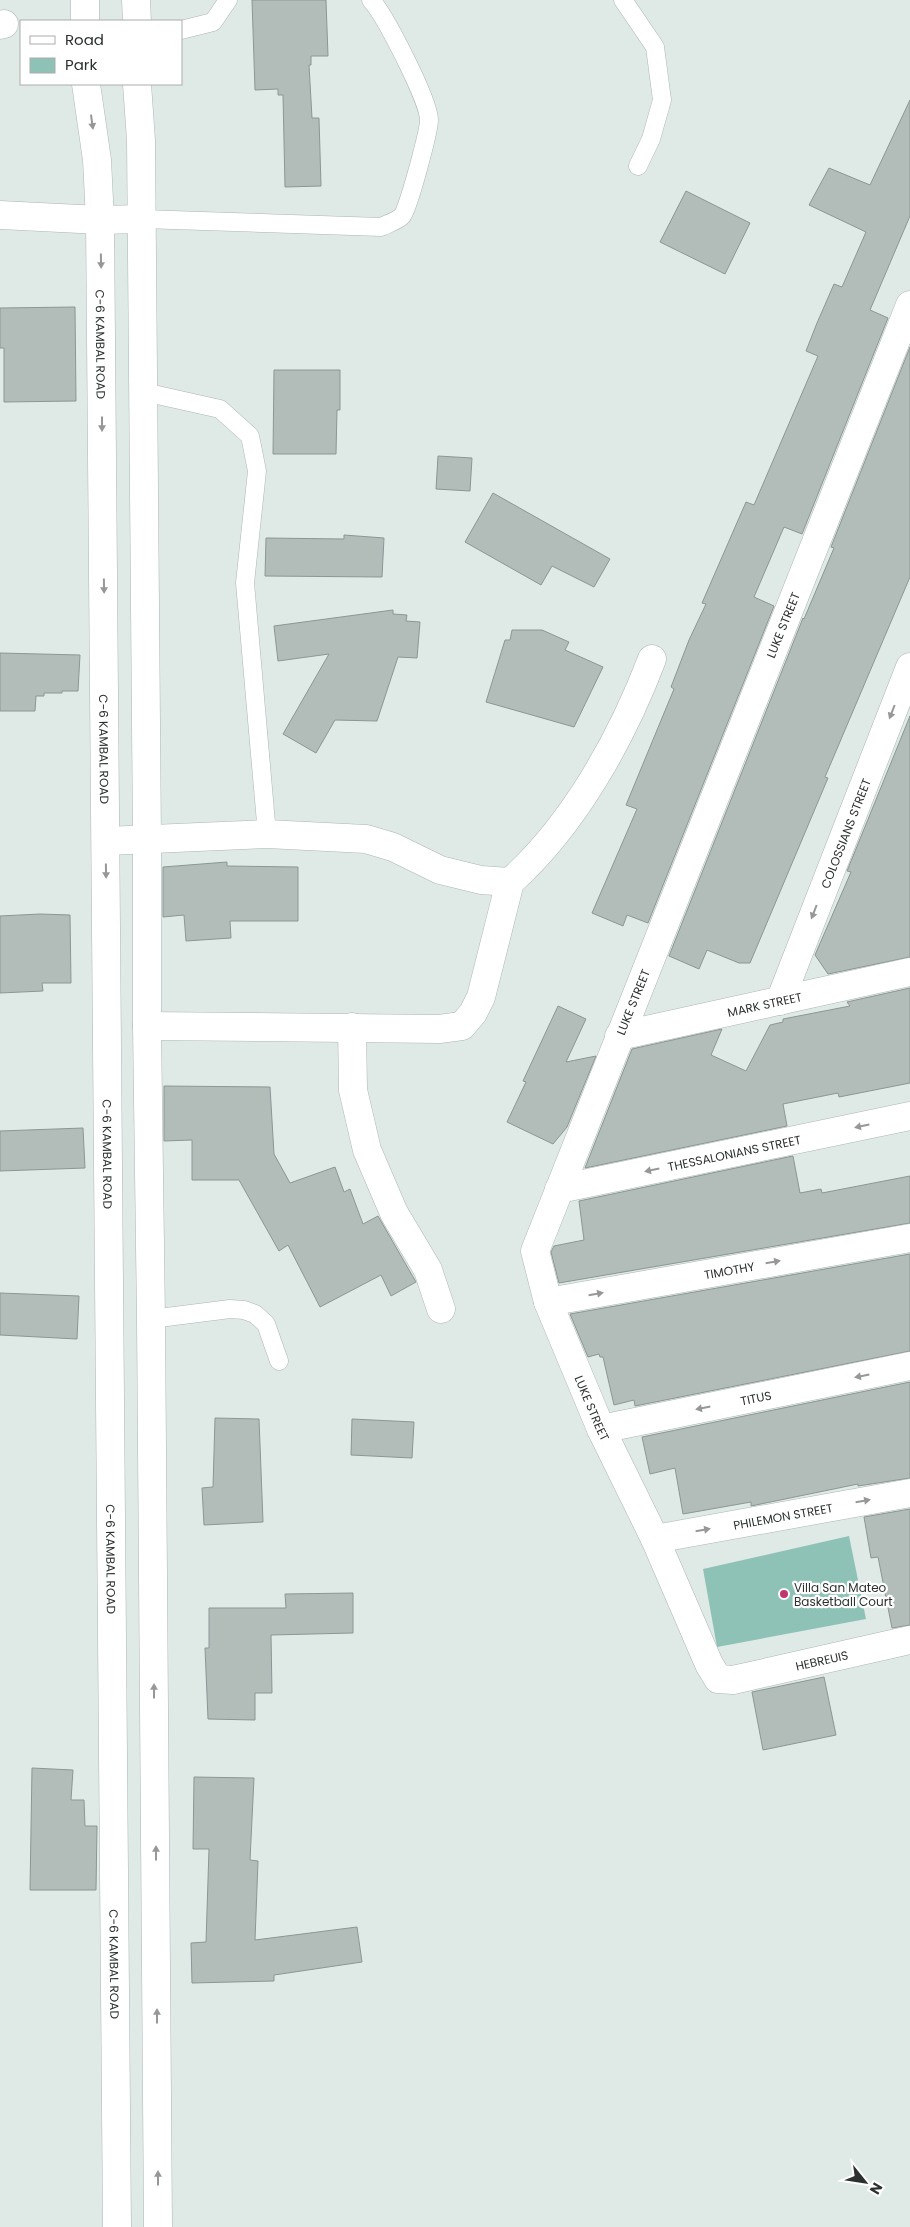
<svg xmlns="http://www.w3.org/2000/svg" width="910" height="2227" font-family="Poppins,sans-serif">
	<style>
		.green { fill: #8ec2b7 }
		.building { fill: #b2bdba; stroke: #8c9694 }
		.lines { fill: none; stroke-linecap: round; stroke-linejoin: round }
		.lane-casing { stroke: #acb6b4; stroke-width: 19 }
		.street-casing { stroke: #acb6b4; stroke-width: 29 }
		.secondary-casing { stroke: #acb6b4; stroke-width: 29 }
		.lane { stroke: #fff; stroke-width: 18 }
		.street { stroke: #fff; stroke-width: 28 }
		.secondary { stroke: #fff; stroke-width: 28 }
		.oneway { fill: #969897 }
		.poi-dot { fill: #c1366f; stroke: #fff; stroke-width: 2 }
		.labels { text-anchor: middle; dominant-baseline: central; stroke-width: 4.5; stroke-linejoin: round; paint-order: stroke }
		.street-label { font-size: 12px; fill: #2c302f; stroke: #fff }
		.poi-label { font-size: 12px; fill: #2c302f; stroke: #fff; text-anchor: start }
	</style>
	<rect width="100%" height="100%" fill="#dfeae7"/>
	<polygon class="green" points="849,1536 866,1619 717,1647 703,1569"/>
	<g class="building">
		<polygon points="252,0 326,0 328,56 311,56 311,65 309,65 312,118 319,118 321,186 285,187 283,95 278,95 278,89 255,90"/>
		<polygon points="910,100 910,216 870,310 888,318 802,534 784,527 754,597 774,606 648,923 627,915 623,926 592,913 637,809 626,805 674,689 671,687 689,640 706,604 702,603 746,502 754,505 818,356 806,351 817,323 834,284 842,287 866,232 809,205 829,168 870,185"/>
		<polygon points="686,191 750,223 725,274 660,242"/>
		<polygon points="75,307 76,401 4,402 4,348 0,348 0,308"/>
		<polygon points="910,347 910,577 825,777 828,778 750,963 739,963 707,950 699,969 669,956 803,618 804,619 834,548 831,547"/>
		<polygon points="274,370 340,370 340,410 337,410 336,454 273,454"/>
		<polygon points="438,456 472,458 470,491 436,489"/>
		<polygon points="493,493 610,559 594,587 552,566 541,585 465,542"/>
		<polygon points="344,535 384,538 382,577 265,576 266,538 344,539"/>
		<polygon points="393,610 393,614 407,615 406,621 420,622 417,658 398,657 377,721 335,720 316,753 283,734 329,654 278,661 274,626"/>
		<polygon points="512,630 542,630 569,642 565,650 603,667 574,727 486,702 505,640 510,640"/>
		<polygon points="0,653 80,655 78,691 62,691 62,693 44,693 44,696 36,696 35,711 0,711"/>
		<polygon points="910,716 910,957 828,974 815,955 851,872 847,871"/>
		<polygon points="227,862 227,866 298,867 298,921 230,921 231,938 186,941 184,915 163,917 163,867"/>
		<polygon points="40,914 70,915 71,983 42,983 43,991 0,993 0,916"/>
		<polygon points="910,988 910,1083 839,1097 838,1093 783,1104 787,1126 585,1168 632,1049 722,1029 711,1055 746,1071 770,1025 783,1022 783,1019 850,1006 847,1002"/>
		<polygon points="558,1006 586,1019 566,1062 596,1056 567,1127 553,1144 507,1122 526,1082 523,1081"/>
		<polygon points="164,1086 270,1087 274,1154 290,1183 335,1167 344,1192 350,1189 363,1224 378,1216 416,1282 391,1296 381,1275 320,1307 288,1245 279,1251 239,1180 192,1180 192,1140 164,1141"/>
		<polygon points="83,1128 85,1168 0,1171 0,1131"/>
		<polygon points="793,1156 800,1193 821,1189 822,1193 910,1176 910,1223 559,1283 551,1252 554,1246 584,1240 579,1201"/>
		<polygon points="910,1254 910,1351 635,1406 634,1400 614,1405 603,1357 600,1357 599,1354 588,1357 570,1314"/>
		<polygon points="0,1293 79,1296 77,1339 0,1335"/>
		<polygon points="910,1382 910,1478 858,1486 858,1484 751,1506 751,1502 683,1514 675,1468 650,1474 642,1437"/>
		<polygon points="215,1418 259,1419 263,1522 204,1525 202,1488 213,1487"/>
		<polygon points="352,1419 414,1422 412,1458 351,1455"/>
		<polygon points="910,1509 910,1625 892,1628 878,1557 871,1558 864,1517"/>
		<polygon points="353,1593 353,1633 271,1635 272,1693 255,1693 255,1720 208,1719 205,1648 209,1648 209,1608 286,1608 285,1594"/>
		<polygon points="824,1677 836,1735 763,1750 752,1692"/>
		<polygon points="32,1768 73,1770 71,1800 84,1800 85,1826 97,1826 96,1890 30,1890"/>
		<polygon points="194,1777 254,1778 250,1860 258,1861 255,1940 357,1927 362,1962 274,1975 274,1981 192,1983 191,1943 206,1942 209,1849 193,1849"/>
	</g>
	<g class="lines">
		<defs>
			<g id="lane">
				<polyline points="623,0 655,47 662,100 651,139 638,166"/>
				<polyline points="181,30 213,22 228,0"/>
				<path d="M142,219l239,8c6,-3 16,-6 21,-11 6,-6 27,-85 27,-96 0,-19 -44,-105 -58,-120"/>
				<polyline points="144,392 220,409 250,436 257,471 245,583 267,834"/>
				<polyline points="151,1319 230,1309 244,1310 255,1314 266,1324 279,1361"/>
			</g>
			<g id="street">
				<polyline points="0,25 4,24"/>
				<polyline points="0,215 100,220 142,219"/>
				<path id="s1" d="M910,305l-375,946 13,51 53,127 54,110 54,125 9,15 15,1 177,-40"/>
				<path d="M106,841l161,-7 99,5 27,8 47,23 41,10 29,2c64,-57 112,-144 142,-223"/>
				<path id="s2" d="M780,1001l130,-334"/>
				<polyline points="147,1026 439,1029 462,1026 473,1013 481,997 510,882"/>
				<polyline points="352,1027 353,1090 367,1150 394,1213 428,1270 441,1309"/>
				<path id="s3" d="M619,1036l291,-64"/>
				<path id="s4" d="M559,1189l351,-73"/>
				<path id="s5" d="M548,1302l362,-64"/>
				<path id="s6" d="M601,1429l309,-63"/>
				<path id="s7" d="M655,1539l255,-46"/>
			</g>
			<g id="secondary">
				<polyline points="85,0 85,21"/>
				<polyline points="136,0 137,21"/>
				<path id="s8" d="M86,84l11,76 3,60 17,2007"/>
				<polyline points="137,84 141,140 147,840 147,1026 151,1319 158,2227"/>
			</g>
		</defs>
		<use href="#lane" class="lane-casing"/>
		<use href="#street" class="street-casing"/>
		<use href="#secondary" class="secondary-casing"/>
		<use href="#lane" class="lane"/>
		<use href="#street" class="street"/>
		<use href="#secondary" class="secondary"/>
	</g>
	<defs><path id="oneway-solid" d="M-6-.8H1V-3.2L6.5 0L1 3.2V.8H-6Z" transform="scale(1.25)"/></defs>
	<g class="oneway">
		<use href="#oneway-solid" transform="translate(92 122) rotate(82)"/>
		<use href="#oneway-solid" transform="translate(101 261) rotate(89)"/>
		<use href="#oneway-solid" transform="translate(102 424) rotate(90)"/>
		<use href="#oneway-solid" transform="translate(104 586) rotate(89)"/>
		<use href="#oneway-solid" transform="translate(892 712) rotate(111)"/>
		<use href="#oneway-solid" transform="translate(106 871) rotate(89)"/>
		<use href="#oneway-solid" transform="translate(814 912) rotate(111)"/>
		<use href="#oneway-solid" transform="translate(862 1126) rotate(168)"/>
		<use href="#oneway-solid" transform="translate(652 1170) rotate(168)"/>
		<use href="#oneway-solid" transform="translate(773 1262) rotate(-10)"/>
		<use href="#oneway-solid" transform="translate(596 1294) rotate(-10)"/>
		<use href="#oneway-solid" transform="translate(862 1376) rotate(169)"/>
		<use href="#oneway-solid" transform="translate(703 1408) rotate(169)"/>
		<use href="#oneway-solid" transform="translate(863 1501) rotate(-10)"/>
		<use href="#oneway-solid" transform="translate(703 1530) rotate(-10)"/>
		<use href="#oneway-solid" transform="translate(154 1691) rotate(-90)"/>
		<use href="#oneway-solid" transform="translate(156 1853) rotate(-90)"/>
		<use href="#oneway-solid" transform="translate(157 2016) rotate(-90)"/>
		<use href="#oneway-solid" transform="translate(158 2178) rotate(-90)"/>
	</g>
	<circle class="poi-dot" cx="784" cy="1594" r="5"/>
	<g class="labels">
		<g class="street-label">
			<text stroke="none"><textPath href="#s8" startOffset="261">C-6 KAMBAL ROAD</textPath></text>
			<text transform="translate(783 625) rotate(-68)">LUKE STREET</text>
			<text stroke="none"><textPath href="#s8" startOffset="666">C-6 KAMBAL ROAD</textPath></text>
			<text stroke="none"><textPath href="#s2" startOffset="180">COLOSSIANS STREET</textPath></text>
			<text transform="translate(633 1002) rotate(-68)">LUKE STREET</text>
			<text stroke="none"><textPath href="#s3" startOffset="149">MARK STREET</textPath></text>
			<text stroke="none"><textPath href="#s4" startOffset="179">THESSALONIANS STREET</textPath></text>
			<text stroke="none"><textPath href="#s8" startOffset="1071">C-6 KAMBAL ROAD</textPath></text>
			<text stroke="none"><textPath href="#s5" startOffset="184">TIMOTHY</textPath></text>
			<text stroke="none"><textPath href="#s6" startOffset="158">TITUS</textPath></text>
			<text stroke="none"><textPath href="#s1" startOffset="1185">LUKE STREET</textPath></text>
			<text stroke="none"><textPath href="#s7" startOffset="130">PHILEMON STREET</textPath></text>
			<text stroke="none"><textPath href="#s8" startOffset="1476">C-6 KAMBAL ROAD</textPath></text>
			<text stroke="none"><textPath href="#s1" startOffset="1590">HEBREUIS</textPath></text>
			<text stroke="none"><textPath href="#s8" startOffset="1881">C-6 KAMBAL ROAD</textPath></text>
		</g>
		<g class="poi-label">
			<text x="794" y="1587">Villa San Mateo<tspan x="794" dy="14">Basketball Court</tspan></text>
		</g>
	</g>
	<rect x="20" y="20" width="162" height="65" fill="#ffffff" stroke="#abacac"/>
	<rect x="30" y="36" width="25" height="8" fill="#ffffff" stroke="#abacac"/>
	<text x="65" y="45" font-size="15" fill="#2c302f">Road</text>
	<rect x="30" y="58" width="25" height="15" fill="#8ec2b7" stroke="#abacac"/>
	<text x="65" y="70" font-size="15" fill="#2c302f">Park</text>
	<g transform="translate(865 2182) rotate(120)" stroke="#ffffff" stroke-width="4" paint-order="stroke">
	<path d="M0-4L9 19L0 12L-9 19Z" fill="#2c302f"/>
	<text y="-8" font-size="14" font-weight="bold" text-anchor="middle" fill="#2c302f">N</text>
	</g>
</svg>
